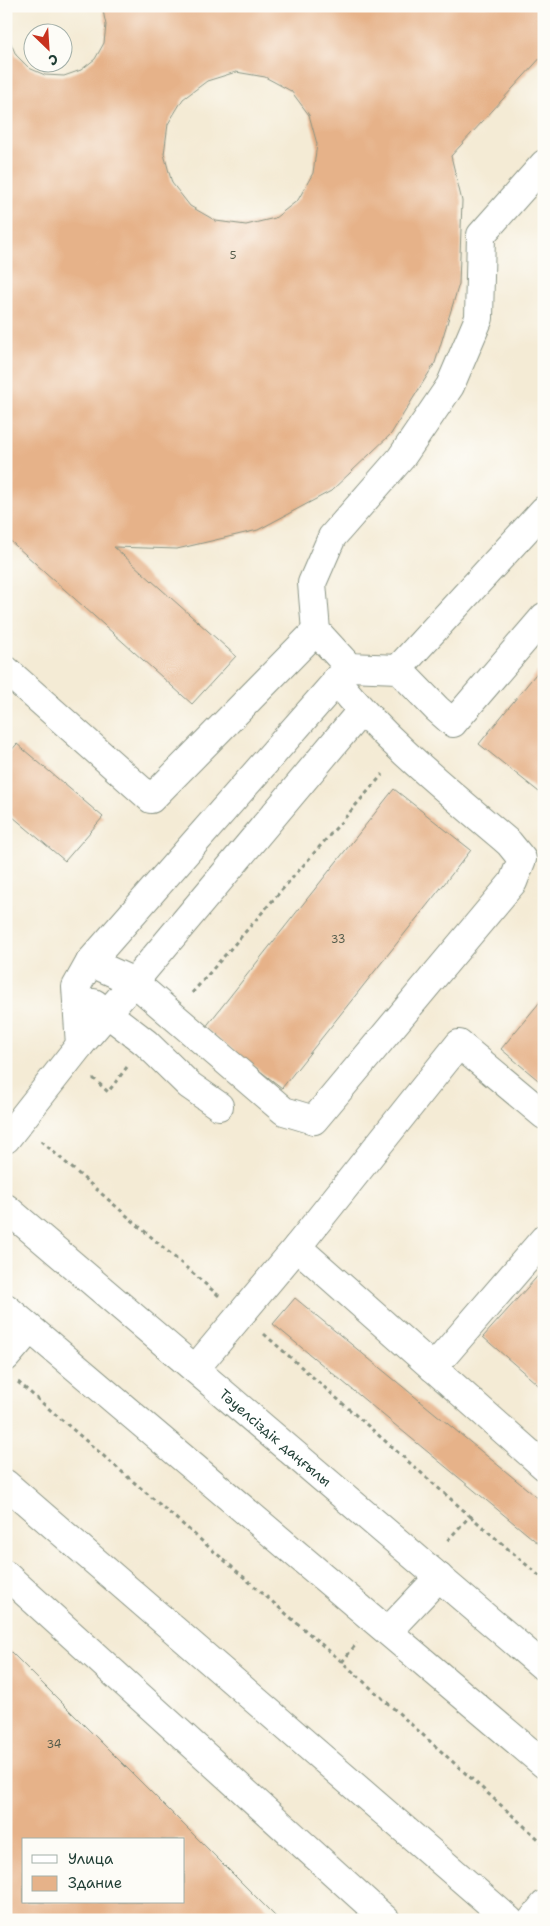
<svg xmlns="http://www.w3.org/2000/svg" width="550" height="1926" font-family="'Shantell Sans',sans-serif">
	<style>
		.building { fill: #e6b289; fill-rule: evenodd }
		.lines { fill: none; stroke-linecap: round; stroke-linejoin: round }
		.minor-casing { stroke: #8a9484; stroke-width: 30 }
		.major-casing { stroke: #8a9484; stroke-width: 30 }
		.path { stroke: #8a9484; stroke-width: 3; stroke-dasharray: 4 4; stroke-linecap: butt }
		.minor { stroke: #fff; stroke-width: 28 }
		.major { stroke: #fff; stroke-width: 28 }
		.labels { text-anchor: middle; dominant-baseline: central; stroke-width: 4; stroke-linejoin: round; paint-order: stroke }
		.number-label { font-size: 11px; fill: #515a49 }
		.street-label { font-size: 14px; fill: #1f3d34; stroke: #fdfcf7 }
	</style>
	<rect width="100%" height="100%" fill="#fdfcf7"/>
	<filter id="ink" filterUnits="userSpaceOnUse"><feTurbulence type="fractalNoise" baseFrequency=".02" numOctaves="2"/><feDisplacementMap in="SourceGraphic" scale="10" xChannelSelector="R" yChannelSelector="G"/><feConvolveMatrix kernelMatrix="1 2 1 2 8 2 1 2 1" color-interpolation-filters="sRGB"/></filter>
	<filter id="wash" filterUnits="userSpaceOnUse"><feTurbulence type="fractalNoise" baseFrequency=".0096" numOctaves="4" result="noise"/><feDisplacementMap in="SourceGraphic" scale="20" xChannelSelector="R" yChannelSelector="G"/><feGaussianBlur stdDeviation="1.12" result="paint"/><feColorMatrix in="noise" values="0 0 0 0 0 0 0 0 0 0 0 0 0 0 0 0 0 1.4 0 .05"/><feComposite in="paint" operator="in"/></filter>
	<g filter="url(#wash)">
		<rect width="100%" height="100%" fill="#f4ebd5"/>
		<g id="blocks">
			<g class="building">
				<path d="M6,6h7l-5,15 1,18 7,16 13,13 16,7 19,1 17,-6 14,-11 9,-16 2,-18 -4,-19h442v48l-93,102 11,45 -3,83 -24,79 -44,71 -60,57 -73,39 -81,19 -63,-2 122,109 -44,48 -186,-167zM236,72l29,5 26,14 18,24 8,29 -4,29 -15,27 -23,18 -29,7 -30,-4 -26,-15 -18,-23 -8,-29 4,-30 15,-25 24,-18z"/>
				<polygon points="544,664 544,796 479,744"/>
				<polygon points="17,744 103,817 65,861 6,811 6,756"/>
				<polygon points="394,789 471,850 282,1088 205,1028"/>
				<polygon points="544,997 544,1085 501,1049"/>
				<polygon points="544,1269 544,1390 483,1337"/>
				<polygon points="295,1298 544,1503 544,1548 273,1324"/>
				<path d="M6,1647l273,273h-273zM24,1840h160v62h-160z"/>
			</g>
		</g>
	</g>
	<g filter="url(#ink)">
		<use href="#blocks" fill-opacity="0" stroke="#8a9484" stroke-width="1"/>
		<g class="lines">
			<defs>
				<g id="minor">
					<polyline points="544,164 481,235 479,318 450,386 401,458 332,537 312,583 316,631 349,667 398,669 437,709 453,723 544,617"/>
					<polyline points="398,669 544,510"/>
					<polyline points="6,670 151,799 316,631"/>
					<path d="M90,962l44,20 150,129 30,9 199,-238 9,-23 -13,-16c-61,-52 -123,-101 -173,-163"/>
					<polyline points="94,1003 146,1043 189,1085 219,1106"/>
					<polyline points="80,1045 76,987 90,962 348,668"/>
					<polyline points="544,1115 459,1044 297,1247 544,1466"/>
					<polyline points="6,1139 80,1045 134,982 361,711"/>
					<polyline points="6,1357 30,1329"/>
					<polyline points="433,1368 544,1239"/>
					<polyline points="195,1369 297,1247"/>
					<polyline points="6,1484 509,1920"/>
					<polyline points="6,1575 386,1920"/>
					<polyline points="532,1920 544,1905"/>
				</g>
				<g id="major">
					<path id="s1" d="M6,1208l538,459"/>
					<polyline points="6,1308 544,1764"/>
					<polyline points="388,1631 439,1577"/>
				</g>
			</defs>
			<use href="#minor" class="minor-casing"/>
			<use href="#major" class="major-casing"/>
			<g class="path">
				<polyline points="192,993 383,774"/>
				<polyline points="93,1078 108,1092 127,1067"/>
				<polyline points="41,1141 219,1296"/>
				<polyline points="264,1334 470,1516 445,1543"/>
				<polyline points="18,1382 342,1662 544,1844"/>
				<polyline points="470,1516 544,1580"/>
				<polyline points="342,1662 357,1643"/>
			</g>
			<use href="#minor" class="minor"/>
			<use href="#major" class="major"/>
		</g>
	</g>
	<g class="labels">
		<g class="number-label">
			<text x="233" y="255">5</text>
			<text x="338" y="939">33</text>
			<text x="54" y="1744">34</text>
		</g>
		<g class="street-label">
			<text stroke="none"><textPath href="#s1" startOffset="354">Тәуелсіздік даңғылы</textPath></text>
		</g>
	</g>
	<rect width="550" height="1926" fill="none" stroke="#fdfcf7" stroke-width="25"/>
	<rect x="22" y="1838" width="162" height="65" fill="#fdfcf7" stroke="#a4b0a9"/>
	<rect x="32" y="1855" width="25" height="8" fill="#ffffff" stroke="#a4b0a9"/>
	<text x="68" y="1864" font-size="15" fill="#1f3d34">Улица</text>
	<rect x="32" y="1876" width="25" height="15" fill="#e6b289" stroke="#a4b0a9"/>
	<text x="68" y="1888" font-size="15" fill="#1f3d34">Здание</text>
	<g transform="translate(48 48) rotate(155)"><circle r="24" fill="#fdfcf7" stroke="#a4b0a9"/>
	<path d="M0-4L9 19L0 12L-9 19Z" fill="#c8321e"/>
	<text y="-8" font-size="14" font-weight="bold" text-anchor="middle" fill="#1f3d34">С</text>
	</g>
</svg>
